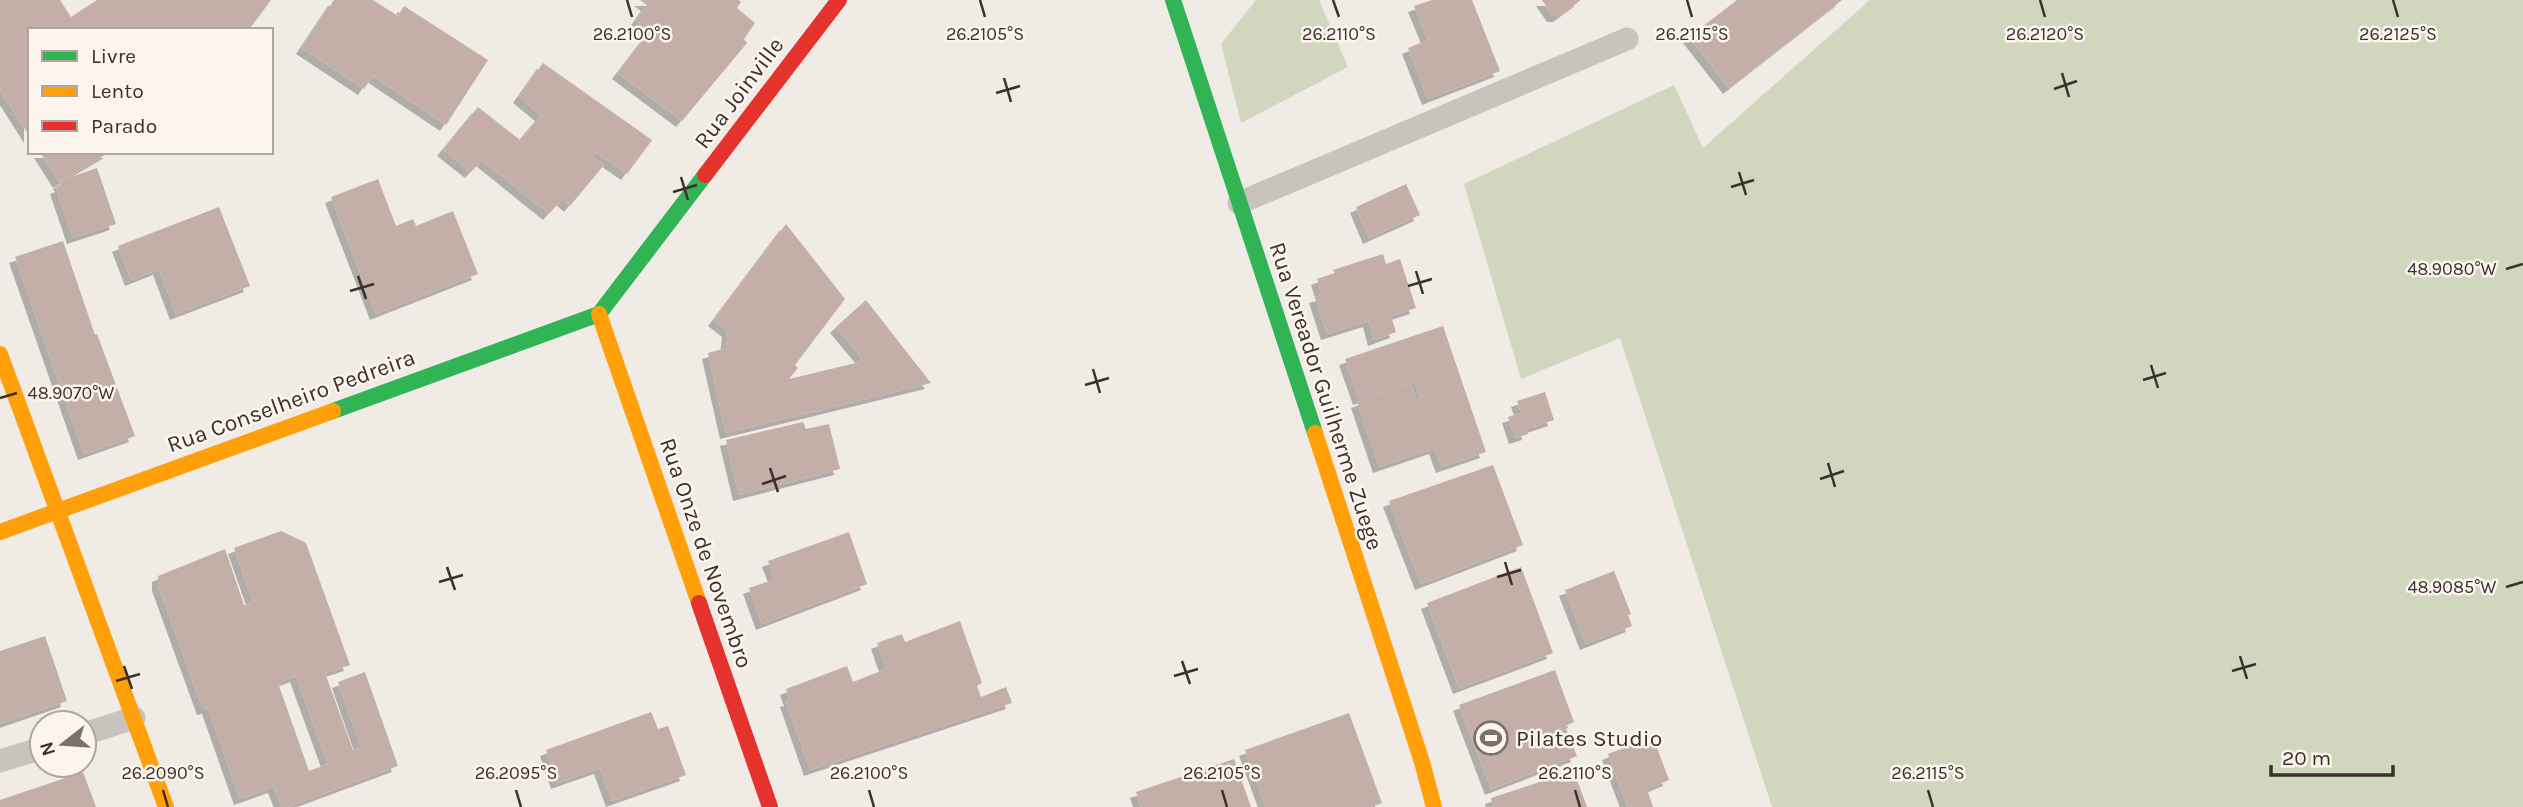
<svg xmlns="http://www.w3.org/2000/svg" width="2523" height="807" font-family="Karla,sans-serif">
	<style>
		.green { fill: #d1d6bf }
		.building { fill: #c3afa7; fill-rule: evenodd; filter: url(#shadow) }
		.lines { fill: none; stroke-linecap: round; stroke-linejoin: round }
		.lane { stroke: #c9c3be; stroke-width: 23 }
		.fast { stroke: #30b455; stroke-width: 16 }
		.slow { stroke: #ff9f0a; stroke-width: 16 }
		.jam { stroke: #e5322d; stroke-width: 16 }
		.ticks { fill: none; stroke: #3b302b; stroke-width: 2.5 }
		.labels { text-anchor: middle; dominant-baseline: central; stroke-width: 5; stroke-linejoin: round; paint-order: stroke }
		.street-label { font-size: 23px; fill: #3b302b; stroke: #fbf5ee }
		.poi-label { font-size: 23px; fill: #3b302b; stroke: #fbf5ee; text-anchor: start }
		.ticks-label { font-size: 18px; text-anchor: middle; fill: #3b302b; stroke: #fbf5ee; stroke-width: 5; stroke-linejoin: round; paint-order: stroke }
	</style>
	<defs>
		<filter id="shadow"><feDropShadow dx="-6" dy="6" stdDeviation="0" flood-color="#0004"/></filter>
	</defs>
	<rect width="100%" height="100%" fill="#f0ebe5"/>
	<g class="green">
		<polygon points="1256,0 1319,0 1348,67 1241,123 1221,44"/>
		<polygon points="1870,0 2523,0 2523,807 1772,807 1620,338 1521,379 1464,184 1674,85 1703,148"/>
	</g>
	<g class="building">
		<polygon points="0,0 60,0 71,17 97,0 271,0 251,27 254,30 30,30 30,137 0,90"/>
		<polygon points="334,0 373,0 398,16 404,6 488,60 446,125 373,76 364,89 302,48"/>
		<polygon points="640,0 739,0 741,2 737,8 755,23 744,39 747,43 682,121 618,73 650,31 636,21 647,5"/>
		<polygon points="1432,0 1472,0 1500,71 1428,99 1408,48 1428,40 1414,6"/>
		<polygon points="1542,0 1581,0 1559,16 1553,16"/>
		<polygon points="1737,0 1842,0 1729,88 1689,37"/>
		<polygon points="543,63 652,140 627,174 595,152 593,157 604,165 570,206 562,199 549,214 482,160 471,172 443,150 478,107 520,140 541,115 519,97"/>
		<polygon points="40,152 110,152 59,182"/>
		<polygon points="97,168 116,224 73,238 56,188 61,186 59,183 65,179"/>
		<polygon points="378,179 396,226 413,219 416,226 453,211 478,274 376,314 331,197"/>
		<polygon points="1406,184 1420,215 1369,238 1356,207"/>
		<polygon points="219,207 250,286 176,314 159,269 131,280 118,246"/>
		<polygon points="786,224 845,299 795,365 798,368 789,379 860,362 862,358 836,327 866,300 931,383 726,433 708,353 726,348 728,331 714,320"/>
		<polygon points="63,241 95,335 97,334 135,436 84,454 15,257"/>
		<polygon points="1383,254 1386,264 1400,259 1416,308 1391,316 1396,332 1374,340 1369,321 1327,334 1315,297 1322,295 1317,279 1335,273 1333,270"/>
		<polygon points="1443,326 1486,452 1442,467 1435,448 1379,467 1357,402 1411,383 1417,401 1420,399 1414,380 1359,399 1345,359"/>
		<polygon points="1545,392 1554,420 1527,429 1528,434 1515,438 1508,417 1521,413 1517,401"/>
		<polygon points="803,422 806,429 829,424 840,469 739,495 726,440"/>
		<polygon points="1493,465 1523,545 1421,584 1389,501"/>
		<path d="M281,531l25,12 44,122 -25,8 28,77 8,-2 -23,-66 27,-10 33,94 -111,41h-5l-8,-20 -34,12 -32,-91 -5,1 -45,-124v-9l67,-27 19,56 9,-3 -19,-54zM296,676l32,88 -19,7 -31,-88z"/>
		<polygon points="849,532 867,584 762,624 749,588 775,579 768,561"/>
		<polygon points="1521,567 1553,653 1459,688 1427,603"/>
		<polygon points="1614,571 1631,614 1628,615 1632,626 1586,644 1565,590"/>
		<polygon points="960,621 982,683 977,686 981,697 1006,687 1012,703 810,770 786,701 790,700 786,689 847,666 853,682 886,669 877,643 902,634 905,642"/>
		<polygon points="45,636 67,701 0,724 0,651"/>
		<polygon points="1555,670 1574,722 1565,726 1577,756 1491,789 1459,705"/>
		<polygon points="651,712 658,729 668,726 686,775 612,801 600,768 557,783 546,750"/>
		<polygon points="1349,713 1382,803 1371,807 1266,807 1245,750"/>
		<polygon points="1653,737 1669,780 1647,789 1653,807 1628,807 1608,754"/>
		<polygon points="1234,759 1251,807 1141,807 1136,792"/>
		<polygon points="83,772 96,807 0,807 0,800"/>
		<polygon points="1575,775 1587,807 1493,807 1491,798 1558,776 1560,782"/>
	</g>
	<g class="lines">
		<g class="lane">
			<polyline points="1239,203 1627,39"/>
			<polyline points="84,734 134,718"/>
			<polyline points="0,761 42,748"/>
		</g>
		<g class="fast">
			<polyline points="1173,0 1315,433"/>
			<polyline points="333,411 599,314 705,175"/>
		</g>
		<g class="slow">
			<polyline points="599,314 699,603"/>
			<polyline points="0,354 166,807"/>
			<polyline points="1315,433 1422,762 1434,807"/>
			<polyline points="0,532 333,411"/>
		</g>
		<g class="jam">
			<polyline points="705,175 839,0"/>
			<polyline points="699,603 770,807"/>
		</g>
	</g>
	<path class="ticks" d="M627,0l5,17M980,0l5,17M1333,0l6,17M1687,0l5,17M2040,0l5,17M2393,0l5,17M2062,73l7,24M1004,78l7,24M2054,89l23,-8M996,93l24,-7M1739,172l7,23M681,177l7,23M1731,187l23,-7M673,192l24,-7M2506,269l17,-5M1416,271l7,23M358,276l8,23M1408,286l24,-7M350,291l24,-7M2151,365l7,23M1093,369l7,24M2143,380l23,-7M1085,385l24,-7M0,398l17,-5M1828,463l7,24M770,468l8,24M1820,479l24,-8M762,484l24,-8M1505,562l7,23M447,567l8,23M1497,577l24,-7M439,582l24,-7M2506,587l17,-5M2240,656l7,23M1182,661l8,23M124,666l8,23M2232,671l24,-7M1174,676l24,-7M116,681l24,-7M163,790l5,17M516,790l5,17M869,790l5,17M1222,790l5,17M1575,790l5,17M1928,790l5,17"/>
	<defs>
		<symbol id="stadium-ring" viewBox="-11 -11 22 22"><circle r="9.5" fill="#fbf5ee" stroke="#7a716c" stroke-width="1.5"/><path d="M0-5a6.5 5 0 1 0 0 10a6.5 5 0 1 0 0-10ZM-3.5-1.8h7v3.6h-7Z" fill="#7a716c"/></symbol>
	</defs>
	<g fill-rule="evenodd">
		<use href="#stadium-ring" x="1472" y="719" width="38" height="38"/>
	</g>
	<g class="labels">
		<g class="street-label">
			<text transform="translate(739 93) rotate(-53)">Rua Joinville</text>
			<text transform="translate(1326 396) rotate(72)">Rua Vereador Guilherme Zuege</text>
			<text transform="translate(291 401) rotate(-20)">Rua Conselheiro Pedreira</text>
			<text transform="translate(706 553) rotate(71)">Rua Onze de Novembro</text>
		</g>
		<g class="poi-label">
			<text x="1516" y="738">Pilates Studio</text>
		</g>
	</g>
	<g class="ticks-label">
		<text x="632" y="40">26.2100°S</text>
		<text x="985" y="40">26.2105°S</text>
		<text x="1339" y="40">26.2110°S</text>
		<text x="1692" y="40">26.2115°S</text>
		<text x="2045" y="40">26.2120°S</text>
		<text x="2398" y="40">26.2125°S</text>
		<text x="2452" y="275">48.9080°W</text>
		<text x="71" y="399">48.9070°W</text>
		<text x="2452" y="593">48.9085°W</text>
		<text x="163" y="779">26.2090°S</text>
		<text x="516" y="779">26.2095°S</text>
		<text x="869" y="779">26.2100°S</text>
		<text x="1222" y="779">26.2105°S</text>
		<text x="1575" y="779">26.2110°S</text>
		<text x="1928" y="779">26.2115°S</text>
	</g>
	<rect x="28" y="28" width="245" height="126" fill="#fbf5ee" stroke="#aea6a0" stroke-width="2"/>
	<rect x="42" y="51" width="35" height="10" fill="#30b455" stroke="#aea6a0" stroke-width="2"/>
	<text x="91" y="63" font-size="21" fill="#3b302b">Livre</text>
	<rect x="42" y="86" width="35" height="10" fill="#ff9f0a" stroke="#aea6a0" stroke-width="2"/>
	<text x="91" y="98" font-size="21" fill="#3b302b">Lento</text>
	<rect x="42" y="121" width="35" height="10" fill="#e5322d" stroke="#aea6a0" stroke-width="2"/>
	<text x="91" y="133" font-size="21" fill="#3b302b">Parado</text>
	<g transform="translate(63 744) rotate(253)"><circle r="33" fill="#fbf5ee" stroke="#aea6a0" stroke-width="2"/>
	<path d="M0-5L12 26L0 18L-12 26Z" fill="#7a716c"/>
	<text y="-10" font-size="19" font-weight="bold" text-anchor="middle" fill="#3b302b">N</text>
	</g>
	<path d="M2271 765v10h122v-10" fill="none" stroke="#3b302b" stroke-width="3.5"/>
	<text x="2282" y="765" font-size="21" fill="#3b302b" stroke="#fbf5ee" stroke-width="5" paint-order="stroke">20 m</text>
</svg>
